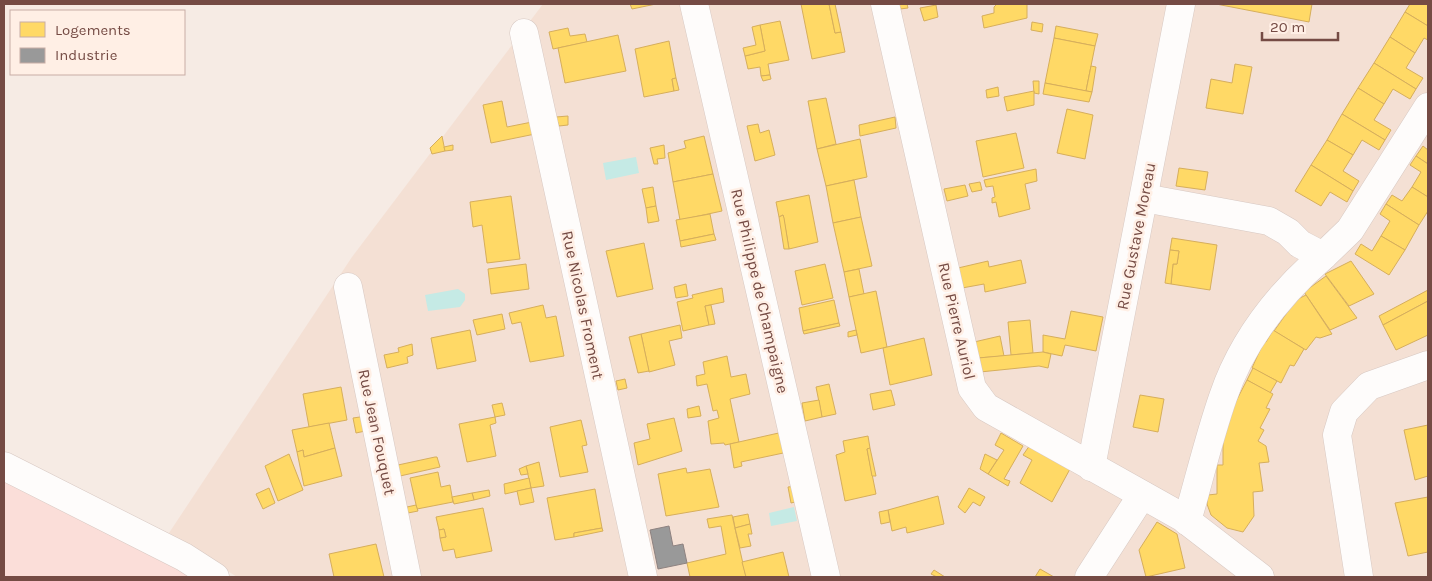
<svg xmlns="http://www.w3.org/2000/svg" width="1432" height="581" font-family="Karla,sans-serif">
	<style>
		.residential { fill: #f4e0d4 }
		.commercial { fill: #fbded9 }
		.water { fill: #c5eae5 }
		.homes { fill: #ffd966; stroke: #d6ae5c }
		.industry { fill: #999; stroke: #8e8280 }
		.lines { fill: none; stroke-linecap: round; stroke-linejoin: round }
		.minor-casing { stroke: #d7c8c2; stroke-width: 29 }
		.minor { stroke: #fefcfb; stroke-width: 28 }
		.labels { text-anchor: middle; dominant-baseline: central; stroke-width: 5; stroke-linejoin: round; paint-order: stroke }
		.street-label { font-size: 16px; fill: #754b44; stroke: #ffefe5 }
	</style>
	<rect width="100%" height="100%" fill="#f6ebe4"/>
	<polygon class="residential" points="543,4 1428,4 1428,577 237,577 169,533 352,257"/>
	<polygon class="commercial" points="4,477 198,577 4,577"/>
	<g class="water">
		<polygon points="636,157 639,173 606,180 603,163"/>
		<polygon points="458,289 465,294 465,300 460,307 428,311 425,295"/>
		<polygon points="794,507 797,521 771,526 769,513"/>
	</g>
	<g class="homes">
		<polygon points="630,4 656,4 632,9"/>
		<polygon points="801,4 829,4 835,33 841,32 845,52 812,59"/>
		<polygon points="829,4 835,4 841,32 835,33"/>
		<polygon points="899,4 907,4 908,8 900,9"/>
		<polygon points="997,4 1027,4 1027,18 984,28 982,16 994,13 994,7"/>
		<polygon points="1216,4 1312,4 1309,22"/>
		<polygon points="1410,4 1428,4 1428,26 1405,12"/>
		<polygon points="936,5 938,17 924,21 920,8"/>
		<polygon points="1405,12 1428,26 1428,40 1424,38 1415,53 1390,37"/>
		<polygon points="780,21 789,60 768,64 770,75 761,76 760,67 748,69 745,56 765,51 760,25"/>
		<polygon points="1032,22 1043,24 1042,32 1031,30"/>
		<polygon points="760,25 765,51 745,56 743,48 756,45 752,27"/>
		<polygon points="1056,26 1098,34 1095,46 1054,38"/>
		<polygon points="568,28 570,36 585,34 587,42 553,49 549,32"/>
		<polygon points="618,35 626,71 565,83 558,48"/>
		<polygon points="1390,37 1415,53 1406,68 1423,78 1416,89 1374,63"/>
		<polygon points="1054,38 1095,46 1086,91 1045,83"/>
		<polygon points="669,41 676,78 672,79 674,91 644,97 635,49"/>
		<polygon points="1374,63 1416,89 1410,99 1393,89 1384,104 1358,88"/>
		<polygon points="1235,64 1252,67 1243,114 1206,108 1211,79 1232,83"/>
		<polygon points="1091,66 1096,67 1092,92 1086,91"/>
		<polygon points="770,75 771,79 763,81 761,76"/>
		<polygon points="676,78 679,90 674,91 672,79"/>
		<polygon points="1033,81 1039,81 1039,94 1034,93"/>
		<polygon points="1045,83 1092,92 1089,102 1043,94"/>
		<polygon points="998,87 999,96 987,98 986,90"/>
		<polygon points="1358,88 1384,104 1374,120 1391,130 1385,140 1342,114"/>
		<polygon points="1034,91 1034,105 1007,111 1004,97"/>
		<polygon points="826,98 836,144 817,149 808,101"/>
		<polygon points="502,101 507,127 537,121 540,133 491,143 483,105"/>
		<polygon points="1067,109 1093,115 1085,159 1057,153"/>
		<polygon points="1342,114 1385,140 1379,150 1362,140 1353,155 1327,140"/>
		<polygon points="568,116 568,125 559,126 556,117"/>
		<polygon points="895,117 896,128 860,136 859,125"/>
		<polygon points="758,124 760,133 769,130 775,155 755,161 747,126"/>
		<polygon points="1016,133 1024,168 983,177 976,141"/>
		<polygon points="442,136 445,151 432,154 430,148"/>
		<polygon points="704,136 713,174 673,182 668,153 686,148 684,141"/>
		<polygon points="860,139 867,177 826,186 817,149"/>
		<polygon points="1327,140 1353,155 1343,171 1359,181 1353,191 1311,165"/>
		<polygon points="453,145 453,150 445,151 444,147"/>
		<polygon points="664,145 665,158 657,159 658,164 654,164 650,148"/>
		<polygon points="1423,146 1428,150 1428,164 1416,156"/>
		<polygon points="1416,156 1428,164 1428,197 1412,187 1421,172 1410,165"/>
		<polygon points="1311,165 1353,191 1347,202 1330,192 1321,206 1295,191"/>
		<polygon points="1179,168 1208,172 1205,190 1176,186"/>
		<polygon points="1036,169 1037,181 1025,184 1030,209 999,217 996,202 992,203 992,198 995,197 993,186 986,187 984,180"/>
		<polygon points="713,174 722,211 680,220 673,182"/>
		<polygon points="854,180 861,217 833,223 826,186"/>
		<polygon points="980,182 982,190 972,192 969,184"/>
		<polygon points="965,185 968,196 947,201 944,189"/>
		<polygon points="653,187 656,206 646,208 642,189"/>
		<polygon points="1412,187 1428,197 1428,211 1419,225 1386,204 1392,195 1402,201"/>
		<polygon points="809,195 818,242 789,249 783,215 779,217 776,202"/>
		<polygon points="511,196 520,259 487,263 482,225 473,227 470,202"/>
		<polygon points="1386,204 1419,225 1405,250 1381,236 1390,221 1380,214"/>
		<polygon points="656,206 659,221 648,223 646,208"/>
		<polygon points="710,214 714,234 680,241 676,220"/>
		<polygon points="783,215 784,218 789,249 784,249 779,217"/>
		<polygon points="861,217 872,266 844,272 833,223"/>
		<polygon points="714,234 716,240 681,247 680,241"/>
		<polygon points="1381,236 1405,250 1389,275 1355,254 1361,244 1372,251"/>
		<polygon points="1172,238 1217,245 1210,290 1171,284 1173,264 1177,264 1179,251 1170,250"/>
		<polygon points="644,243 653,289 617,297 606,251"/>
		<polygon points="1170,250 1179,251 1177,264 1173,264 1171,284 1165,283"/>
		<polygon points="1021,260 1026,283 985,292 984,284 962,288 958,268 988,261 989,267"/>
		<polygon points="1351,261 1374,294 1349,306 1325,274"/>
		<polygon points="526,264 529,289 491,294 488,269"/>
		<polygon points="825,264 833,298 802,305 795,271"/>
		<polygon points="859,269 864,294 849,297 844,272"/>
		<polygon points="1326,276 1357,318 1330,330 1304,292"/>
		<polygon points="686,284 688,296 676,298 674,287"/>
		<polygon points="722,288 724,302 705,306 709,325 683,331 677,302 693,298 692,295"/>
		<polygon points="1428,290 1428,301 1383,325 1379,316"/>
		<polygon points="876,291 887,347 861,353 849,297"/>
		<polygon points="1306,295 1332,334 1320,338 1316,337 1306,350 1274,331 1296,300"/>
		<polygon points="834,300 839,323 803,331 799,308"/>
		<polygon points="1428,301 1428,335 1396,350 1383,325"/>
		<polygon points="543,305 546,318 556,316 564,356 530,362 521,322 512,324 509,313"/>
		<polygon points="711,305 715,324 709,325 705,306"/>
		<polygon points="1071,311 1103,317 1096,351 1065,345 1062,356 1043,352 1043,335 1065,339"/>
		<polygon points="502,314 505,329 477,335 473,320"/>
		<polygon points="1030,320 1033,353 1011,355 1008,322"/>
		<polygon points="839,323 840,326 804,334 803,331"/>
		<polygon points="680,325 682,338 669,341 675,365 649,372 641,334"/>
		<polygon points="470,330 476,361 437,369 431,338"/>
		<polygon points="856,330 857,335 848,337 848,332"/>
		<polygon points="1273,330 1304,349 1294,366 1290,365 1281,383 1252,368 1264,341 1266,342"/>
		<polygon points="641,334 649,371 638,373 629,337"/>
		<polygon points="1000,336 1004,356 978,358 974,342"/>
		<polygon points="924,338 932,375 890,385 883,348"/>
		<polygon points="412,344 413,355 407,357 408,363 387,368 384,355 399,352 398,348"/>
		<polygon points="1043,352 1051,354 1048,368 1039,366 980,372 978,358"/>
		<polygon points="727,356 731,377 746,374 750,394 730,399 739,442 725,445 724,443 711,444 708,421 719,418 717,410 713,411 707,384 697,386 696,376 705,374 703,362"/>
		<polygon points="1253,368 1277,381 1270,393 1247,380"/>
		<polygon points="625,379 627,388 618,390 616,381"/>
		<polygon points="1247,380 1273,394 1266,408 1270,409 1260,428 1264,430 1258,441 1266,446 1269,462 1259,463 1263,491 1253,492 1254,516 1243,532 1227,528 1211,515 1207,504 1208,495 1217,494 1217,465 1223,465 1223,439 1232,409"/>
		<polygon points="829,384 836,414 822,417 816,387"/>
		<polygon points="341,387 347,420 309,427 303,394"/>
		<polygon points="891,390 895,405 873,410 870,394"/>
		<polygon points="1140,395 1164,399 1158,432 1133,427"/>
		<polygon points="819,400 822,417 805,421 802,403"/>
		<polygon points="502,403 505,415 495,417 492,405"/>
		<polygon points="699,406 701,416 688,418 687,409"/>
		<polygon points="367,416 370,430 356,433 353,418"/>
		<polygon points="495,417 496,423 490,425 496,456 467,462 459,424"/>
		<polygon points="674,418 682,451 638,465 634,443 650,439 647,424"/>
		<polygon points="581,420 587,445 582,446 588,472 560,477 550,427"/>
		<polygon points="329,423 335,448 304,457 303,450 297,452 292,430"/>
		<polygon points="1428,425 1428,476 1415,480 1404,430"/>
		<polygon points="783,432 788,452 741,462 742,466 734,468 730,444"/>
		<polygon points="1001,433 1023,446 1004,479 1010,481 1008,486 988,474 1004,450 995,445"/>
		<polygon points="868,436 870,448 867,449 876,494 845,501 836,455 845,452 843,441"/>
		<polygon points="1030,445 1070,469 1052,502 1020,483 1032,460 1023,455"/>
		<polygon points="335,448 342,476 304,486 297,452 303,450 304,457"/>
		<polygon points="870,448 876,476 872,476 867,449"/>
		<polygon points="289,454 303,490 278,501 265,466"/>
		<polygon points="985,454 997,460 988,474 980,469"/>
		<polygon points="435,457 437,457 440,467 400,476 398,465"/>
		<polygon points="539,462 544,486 531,488 526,466"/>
		<polygon points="526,466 528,474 521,475 519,469"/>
		<polygon points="686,468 687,473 710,469 719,507 666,516 658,474"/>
		<polygon points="438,472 441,487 450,485 453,502 417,509 410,478"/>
		<polygon points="529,478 531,488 505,494 504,484"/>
		<polygon points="796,486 799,501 791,503 788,487"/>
		<polygon points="269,488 275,503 263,509 256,494"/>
		<polygon points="531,488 534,502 520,505 517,491"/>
		<polygon points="969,488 985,497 980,506 973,502 965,513 958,507"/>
		<polygon points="595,489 602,528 574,533 574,537 555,540 547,498"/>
		<polygon points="489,490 490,496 474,500 472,493"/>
		<polygon points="472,493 474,500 454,504 452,497"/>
		<polygon points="938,496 944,524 907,533 906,527 892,531 888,510"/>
		<polygon points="1428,497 1428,552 1408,556 1395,503"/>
		<polygon points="416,505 418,511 408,513 407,507"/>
		<polygon points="483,508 492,551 456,558 454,549 443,551 440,538 446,537 444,529 439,530 436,517"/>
		<polygon points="888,510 890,522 881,524 879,512"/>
		<polygon points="748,514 750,524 735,528 733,517"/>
		<polygon points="732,515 746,577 690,577 687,563 726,554 721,526 709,528 707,519"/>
		<polygon points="1157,522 1177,534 1185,568 1146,577 1139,550"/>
		<polygon points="750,524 752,534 748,534 751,546 740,548 735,528"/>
		<polygon points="602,528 603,531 574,537 574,533"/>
		<polygon points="444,529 446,537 440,538 439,530"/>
		<polygon points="376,544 384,577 334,577 329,554"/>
		<polygon points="783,552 789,577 746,577 742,562"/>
		<polygon points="1040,569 1054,577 1035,577"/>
		<polygon points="934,570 945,577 937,577 931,574"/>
	</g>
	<polygon class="industry" points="669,526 673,546 683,544 687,563 658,569 650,530"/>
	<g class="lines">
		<defs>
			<g id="minor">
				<polyline points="694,4 826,577"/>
				<polyline points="885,4 972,388 986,407 1182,517 1260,577"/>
				<polyline points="524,33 643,577"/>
				<polyline points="1144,198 1269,221 1288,232 1300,244 1323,256 1350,230 1428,107"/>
				<polyline points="348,287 407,577"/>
				<polyline points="4,466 184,557 215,577"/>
				<polyline points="1091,467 1181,4"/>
				<path d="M1187,521c12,-41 22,-84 36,-124 19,-56 56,-103 100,-141"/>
				<polyline points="1089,577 1142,495"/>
				<polyline points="1359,577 1337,435 1344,412 1369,386 1428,365"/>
			</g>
		</defs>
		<use href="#minor" class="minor-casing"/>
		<use href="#minor" class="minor"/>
	</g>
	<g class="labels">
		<g class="street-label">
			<text transform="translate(1136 236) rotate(-79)">Rue Gustave Moreau</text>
			<text transform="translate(760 291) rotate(77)">Rue Philippe de Champaigne</text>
			<text transform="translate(583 305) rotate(78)">Rue Nicolas Froment</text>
			<text transform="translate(957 321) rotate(77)">Rue Pierre Auriol</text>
			<text transform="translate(377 432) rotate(78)">Rue Jean Fouquet</text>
		</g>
	</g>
	<rect width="1432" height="581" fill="none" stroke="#754b44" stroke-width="10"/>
	<rect x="10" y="10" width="175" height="65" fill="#ffefe5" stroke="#c8ada5"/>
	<rect x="20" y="22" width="25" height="15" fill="#ffd966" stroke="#c8ada5"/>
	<text x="55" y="35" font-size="15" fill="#754b44">Logements</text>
	<rect x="20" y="48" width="25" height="15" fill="#999999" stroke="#c8ada5"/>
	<text x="55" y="60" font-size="15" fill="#754b44">Industrie</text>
	<path d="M1262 32v8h76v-8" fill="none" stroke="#754b44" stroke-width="2.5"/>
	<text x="1270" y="32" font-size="15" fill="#754b44" stroke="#ffefe5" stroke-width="4" paint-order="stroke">20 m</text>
</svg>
